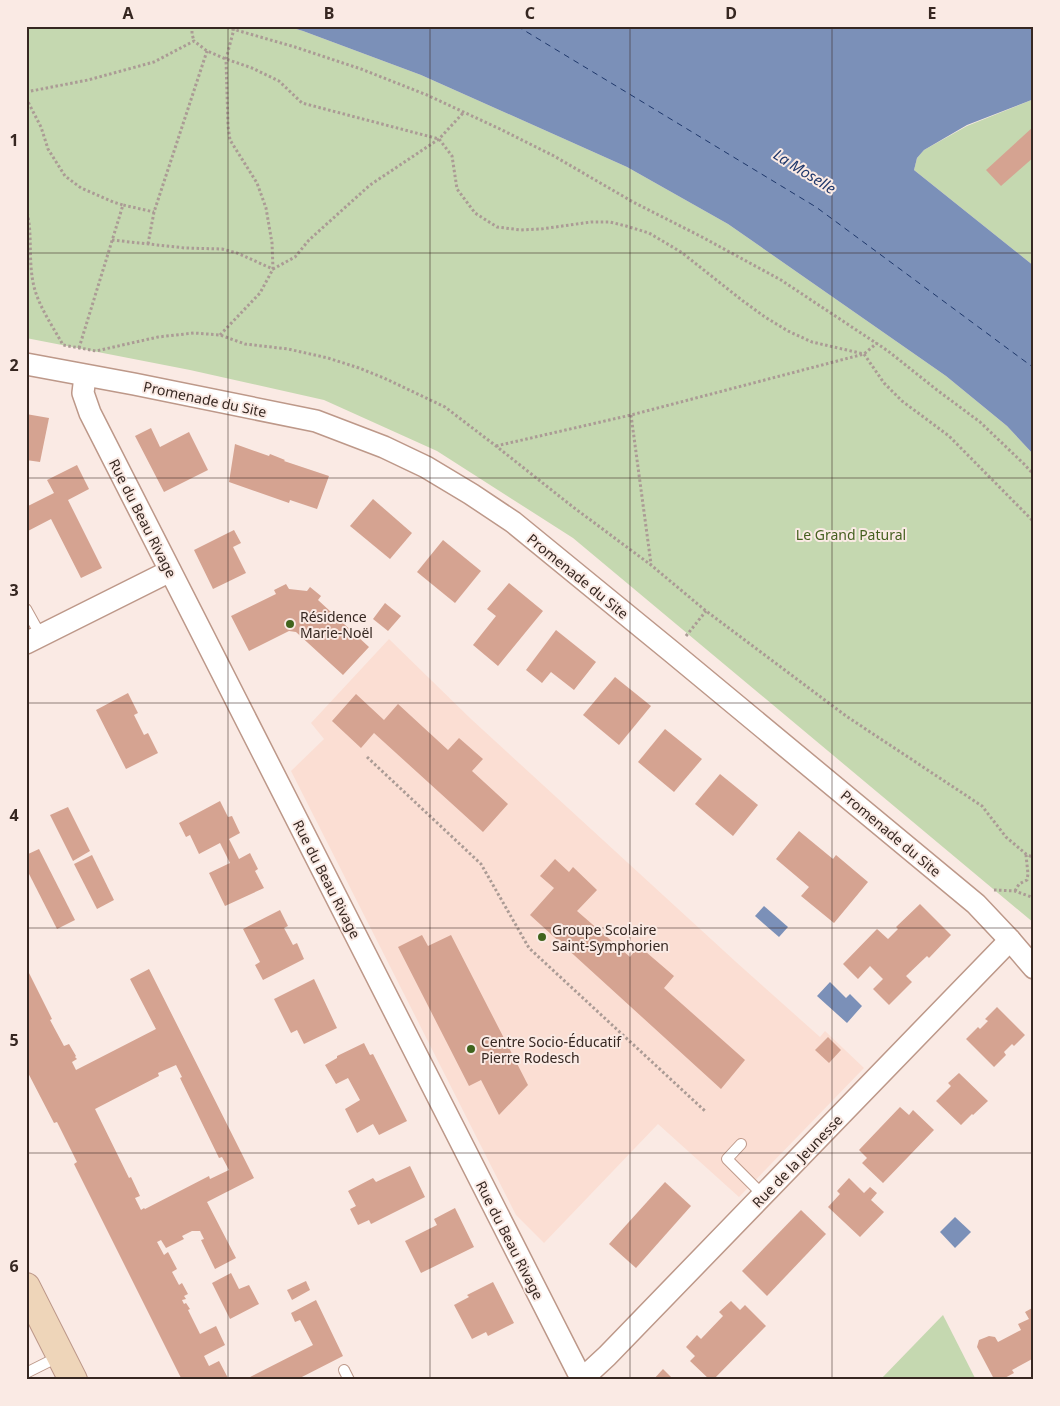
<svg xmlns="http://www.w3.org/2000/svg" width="1060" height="1406" font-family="'Noto Sans',sans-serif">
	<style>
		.built { fill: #fbded3 }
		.green { fill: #c5d8b0 }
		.water { fill: #7b90b8 }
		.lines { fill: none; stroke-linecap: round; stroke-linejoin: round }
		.ferry { stroke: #1f386b; stroke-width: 1; stroke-dasharray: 6 5; stroke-linecap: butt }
		.building { fill: #d5a391; fill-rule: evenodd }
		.service-casing { stroke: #bd9889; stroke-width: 12 }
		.minor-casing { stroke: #bd9889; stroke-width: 24 }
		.secondary-casing { stroke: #bd9889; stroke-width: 30 }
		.path { stroke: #ab9b95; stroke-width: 3; stroke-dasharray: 2.5 2.5; stroke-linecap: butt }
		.service { stroke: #fff; stroke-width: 10 }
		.minor { stroke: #fff; stroke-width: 21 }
		.secondary { stroke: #eed5b9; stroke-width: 28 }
		.grid { fill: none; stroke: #362721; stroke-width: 1; stroke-opacity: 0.55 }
		.poi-dot { fill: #40641d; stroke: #faeae4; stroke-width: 2 }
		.labels { text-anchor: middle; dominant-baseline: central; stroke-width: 4; stroke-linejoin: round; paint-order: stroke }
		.street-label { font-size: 14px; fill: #362721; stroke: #faeae4 }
		.park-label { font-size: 14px; fill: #466020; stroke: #faeae4 }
		.poi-label { font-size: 14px; fill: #362721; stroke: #faeae4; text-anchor: start }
		.water-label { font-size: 15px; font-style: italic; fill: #1f386b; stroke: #faeae4 }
		.neatline { fill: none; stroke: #362721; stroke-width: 2 }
		.grid-label { font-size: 16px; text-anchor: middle; font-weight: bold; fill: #362721 }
	</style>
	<rect width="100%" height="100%" fill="#faeae4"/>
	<polygon class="built" points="389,639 471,719 736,962 820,1037 825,1031 864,1068 739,1197 658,1124 544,1243 516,1215 291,771 324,739 311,723"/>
	<g class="green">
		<polygon points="26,26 286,26 303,31 421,75 627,167 728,224 946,376 1007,426 1034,455 1034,923 573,538 437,451 324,400 190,370 26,338"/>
		<polygon points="1034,99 1034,266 914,170 917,158 924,150 967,126"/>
		<polygon points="943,1315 976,1380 880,1380"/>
	</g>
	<g class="water">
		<polygon points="286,26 1034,26 1034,99 967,125 924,150 917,158 914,170 1034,266 1034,455 1007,426 946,376 728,224 627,167 421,75 303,31"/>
		<polygon points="764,906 788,927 779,937 755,916"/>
		<polygon points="830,982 846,998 850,994 862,1006 847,1023 817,996"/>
		<polygon points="955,1217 971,1232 955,1248 940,1232"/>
	</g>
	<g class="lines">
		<polyline class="ferry" points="517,26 816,207 1034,368"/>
	</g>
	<g class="building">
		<polygon points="1033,127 1034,157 1001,186 986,170"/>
		<polygon points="26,414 49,418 40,462 26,460"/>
		<polygon points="151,428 160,447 189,432 208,470 164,492 135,436"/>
		<polygon points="235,444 269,456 270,454 285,460 284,461 329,476 317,509 290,500 289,503 229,482"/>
		<polygon points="77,465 89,489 68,500 102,568 81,578 51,519 26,532 26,507 54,493 47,480"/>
		<polygon points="373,499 412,533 390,559 350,526"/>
		<polygon points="234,530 241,543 233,547 246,573 213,589 194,550"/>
		<polygon points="443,540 481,571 455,603 417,572"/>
		<polygon points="509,583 543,611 498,666 473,645 496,616 487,609"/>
		<polygon points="286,584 289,589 307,591 310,587 321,596 318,600 369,647 343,675 296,632 289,631 249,651 231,616 276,594 274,590"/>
		<polygon points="385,603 401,616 388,631 373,619"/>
		<polygon points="556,630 596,662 574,690 551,672 542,683 526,670"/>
		<polygon points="615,677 651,706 619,745 583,715"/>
		<polygon points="128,693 138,713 134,715 144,735 148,733 158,753 126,769 96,710"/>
		<polygon points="356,694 384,720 398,704 448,750 459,738 483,759 472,771 508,804 483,832 374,733 361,748 332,721"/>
		<polygon points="665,729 702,759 674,792 638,762"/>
		<polygon points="720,774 758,805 733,836 695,804"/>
		<polygon points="220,801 228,817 232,816 240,833 229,839 239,859 250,853 258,869 255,871 264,888 225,906 209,873 230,863 220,843 199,854 190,835 186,837 179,823"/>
		<polygon points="68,807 90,851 73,861 50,815"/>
		<polygon points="799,831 833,859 836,855 868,882 834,923 801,896 809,887 776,859"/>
		<polygon points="39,849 75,920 57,929 26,868 26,855"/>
		<polygon points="92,855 114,900 97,909 74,864"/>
		<polygon points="555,859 569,872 573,867 597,890 577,911 630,957 639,946 674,976 664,988 745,1060 721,1089 530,915 554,888 540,876"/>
		<polygon points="920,904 951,935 929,958 927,956 906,976 912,982 889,1005 873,989 883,979 870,966 858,979 843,964 877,929 888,939 898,929 896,927"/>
		<polygon points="280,910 288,926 284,928 293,945 297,943 304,959 263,980 255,965 260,962 243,929"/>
		<polygon points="422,935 428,946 451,935 528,1085 499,1115 481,1080 469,1086 398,947"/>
		<path d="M26,967l26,52 -2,1 14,26 5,-2 7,12 -1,1 2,2 -5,3 4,8 80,-41 -26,-50 19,-10 105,209 -47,24 29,56 -21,11 -14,-29 3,-1 -4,-8h-8l-10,5 2,3 -18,9 -5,-8 -4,2 7,13 4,-3 9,17 -5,3 7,13 3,-2 6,11 -4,2 2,3 -4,1 2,4 2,-1 4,6 -2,1 12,24 16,-8 9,19 -21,11 5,10 10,-5 10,19h-47l-108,-216 3,-2 -20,-40 -3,1 -28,-54zM176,1065l6,12 -2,1 39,80 3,-1 7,13 -19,9 -1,-3 -64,33 -1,-1 -3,2 -6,-12 5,-2 -9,-19 -2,1 -34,-69 64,-33 -1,-3z"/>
		<polygon points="314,979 337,1028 304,1044 297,1030 291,1033 274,999"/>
		<polygon points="997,1007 1025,1035 1014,1046 1012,1044 1004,1052 1006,1055 994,1067 966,1039 978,1027 980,1029 988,1021 985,1019"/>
		<polygon points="828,1037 841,1050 829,1063 815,1050"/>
		<polygon points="364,1043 370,1055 373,1054 407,1121 379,1135 373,1124 357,1133 345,1109 360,1100 348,1078 336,1084 325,1065 337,1058 337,1056"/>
		<polygon points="959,1073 988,1101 973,1115 972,1114 961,1125 936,1101 951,1086 948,1083"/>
		<polygon points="900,1107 909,1115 913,1110 934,1130 883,1183 862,1163 867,1158 859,1150"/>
		<polygon points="410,1166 425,1197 371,1224 369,1220 358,1225 350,1209 356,1206 348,1191 373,1178 376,1182"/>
		<polygon points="849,1178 864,1193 870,1187 877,1193 871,1200 884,1212 860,1237 828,1207 840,1194 837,1191"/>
		<polygon points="665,1182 691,1206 636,1268 609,1244"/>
		<polygon points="455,1208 474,1247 421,1273 405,1241 437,1225 434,1219"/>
		<polygon points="801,1210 826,1234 767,1296 742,1271"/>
		<polygon points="231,1273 239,1289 249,1285 259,1304 230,1319 212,1283"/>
		<polygon points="306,1281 310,1290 292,1300 287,1290"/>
		<polygon points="493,1282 514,1323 488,1336 486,1332 472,1339 454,1305 469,1297 467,1295"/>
		<polygon points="316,1300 343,1356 296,1380 251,1380 250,1377 313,1345 300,1320 295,1322 291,1313"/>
		<polygon points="731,1301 740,1310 745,1305 766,1326 713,1380 710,1380 690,1361 695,1356 686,1347 697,1335 701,1339 723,1316 719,1312"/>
		<polygon points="1034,1307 1034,1358 1012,1370 1014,1373 1001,1380 994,1379 977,1347 979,1340 989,1336 995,1337 998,1342 1021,1330 1018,1324 1029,1319 1025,1312"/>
		<polygon points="663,1369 674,1380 653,1380"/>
	</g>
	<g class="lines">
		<defs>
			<g id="service">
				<polyline points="26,609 41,636"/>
				<polyline points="741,1144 727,1159 763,1195"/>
				<polyline points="344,1370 349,1380"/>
				<polyline points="26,1373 60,1356"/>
			</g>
			<g id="minor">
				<polyline points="26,364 134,384 316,421 384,447 426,467 471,494 513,522 672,652 976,904 1010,940 1034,968"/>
				<polyline points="85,376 83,393 90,413 582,1380"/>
				<polyline points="26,643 170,571"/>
				<polyline points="581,1380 607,1356 1010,940"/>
			</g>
			<polyline id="secondary" points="26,1287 73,1380"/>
		</defs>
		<use href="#service" class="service-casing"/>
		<use href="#minor" class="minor-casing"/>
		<use href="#secondary" class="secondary-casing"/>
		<g class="path">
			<polyline points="192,26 192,34 194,41"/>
			<polyline points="222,26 295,47 361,69 427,95 500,129 554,156 633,202 702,237 781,280 888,351 937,390 980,422 1024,464 1034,475"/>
			<polyline points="26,92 88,80 154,62 194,41 207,51 226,59 252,68 279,81 302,103 439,139 452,156 457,189 475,213 497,227 521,230 541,229 591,222 610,222 626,226 649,233 681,252 743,301 765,317 788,331 812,342 864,354 884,383 902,401 949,436 1034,522"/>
			<polyline points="26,98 41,127 48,149 65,176 81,188 113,202 123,205"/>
			<path d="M26,208c7,24 2,49 7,74 4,22 19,43 30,63l33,6 62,-14 36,-4 26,2 25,9 43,5 40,9 31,10 25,10 61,29 51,39 77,61 78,58 55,46 140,105 136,90 24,31 20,17 8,4"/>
			<polyline points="112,240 185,248 222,249 237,253 273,269 295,257 309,240 370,185 439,139 464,112"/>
			<polyline points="148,244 154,212 207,51"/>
			<polyline points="220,335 260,293 273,269 272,243 266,208 257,183 230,140 228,126 226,59 234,29"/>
			<polyline points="79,348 123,205 154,212"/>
			<polyline points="631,415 651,564"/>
			<polyline points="496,446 631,415 864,354 877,343"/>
			<polyline points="686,636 706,611"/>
			<polyline points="367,757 481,864 529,948 705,1111"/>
			<polyline points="994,890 1015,891 1034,898"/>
			<polyline points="1015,891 1019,884 1027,880 1028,874 1026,855"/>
		</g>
		<use href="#service" class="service"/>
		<use href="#minor" class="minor"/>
		<use href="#secondary" class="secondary"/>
	</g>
	<path class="grid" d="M228,26v1354M430,26v1354M630,26v1354M832,26v1354M26,253h1008M26,478h1008M26,703h1008M26,928h1008M26,1153h1008"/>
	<g class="poi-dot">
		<circle cx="290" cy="624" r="5"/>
		<circle cx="542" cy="937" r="5"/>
		<circle cx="471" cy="1049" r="5"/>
	</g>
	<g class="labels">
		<g class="street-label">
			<text transform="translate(205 399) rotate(12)">Promenade du Site</text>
			<text transform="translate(143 518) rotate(63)">Rue du Beau Rivage</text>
			<text transform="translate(578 576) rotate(39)">Promenade du Site</text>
			<text transform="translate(891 833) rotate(40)">Promenade du Site</text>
			<text transform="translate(327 879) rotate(63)">Rue du Beau Rivage</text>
			<text transform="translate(797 1161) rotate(-46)">Rue de la Jeunesse</text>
			<text transform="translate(510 1240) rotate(63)">Rue du Beau Rivage</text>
		</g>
		<g class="park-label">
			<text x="851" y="534">Le Grand Patural</text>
		</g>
		<g class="poi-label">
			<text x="300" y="616">Résidence<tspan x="300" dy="16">Marie-Noël</tspan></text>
			<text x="552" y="929">Groupe Scolaire<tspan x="552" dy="16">Saint-Symphorien</tspan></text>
			<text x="481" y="1041">Centre Socio-Éducatif<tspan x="481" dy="16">Pierre Rodesch</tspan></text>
		</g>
		<g class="water-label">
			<text transform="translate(805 171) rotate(32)">La Moselle</text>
		</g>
	</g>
	<rect width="1060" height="1406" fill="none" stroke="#faeae4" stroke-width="55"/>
	<rect x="28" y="28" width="1004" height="1350" class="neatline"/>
	<g class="grid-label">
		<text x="128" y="19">A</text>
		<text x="329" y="19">B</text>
		<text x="530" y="19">C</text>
		<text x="731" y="19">D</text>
		<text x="932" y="19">E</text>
		<text x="14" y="146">1</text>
		<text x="14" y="371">2</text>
		<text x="14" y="596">3</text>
		<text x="14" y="821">4</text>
		<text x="14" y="1046">5</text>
		<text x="14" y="1272">6</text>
	</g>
</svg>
